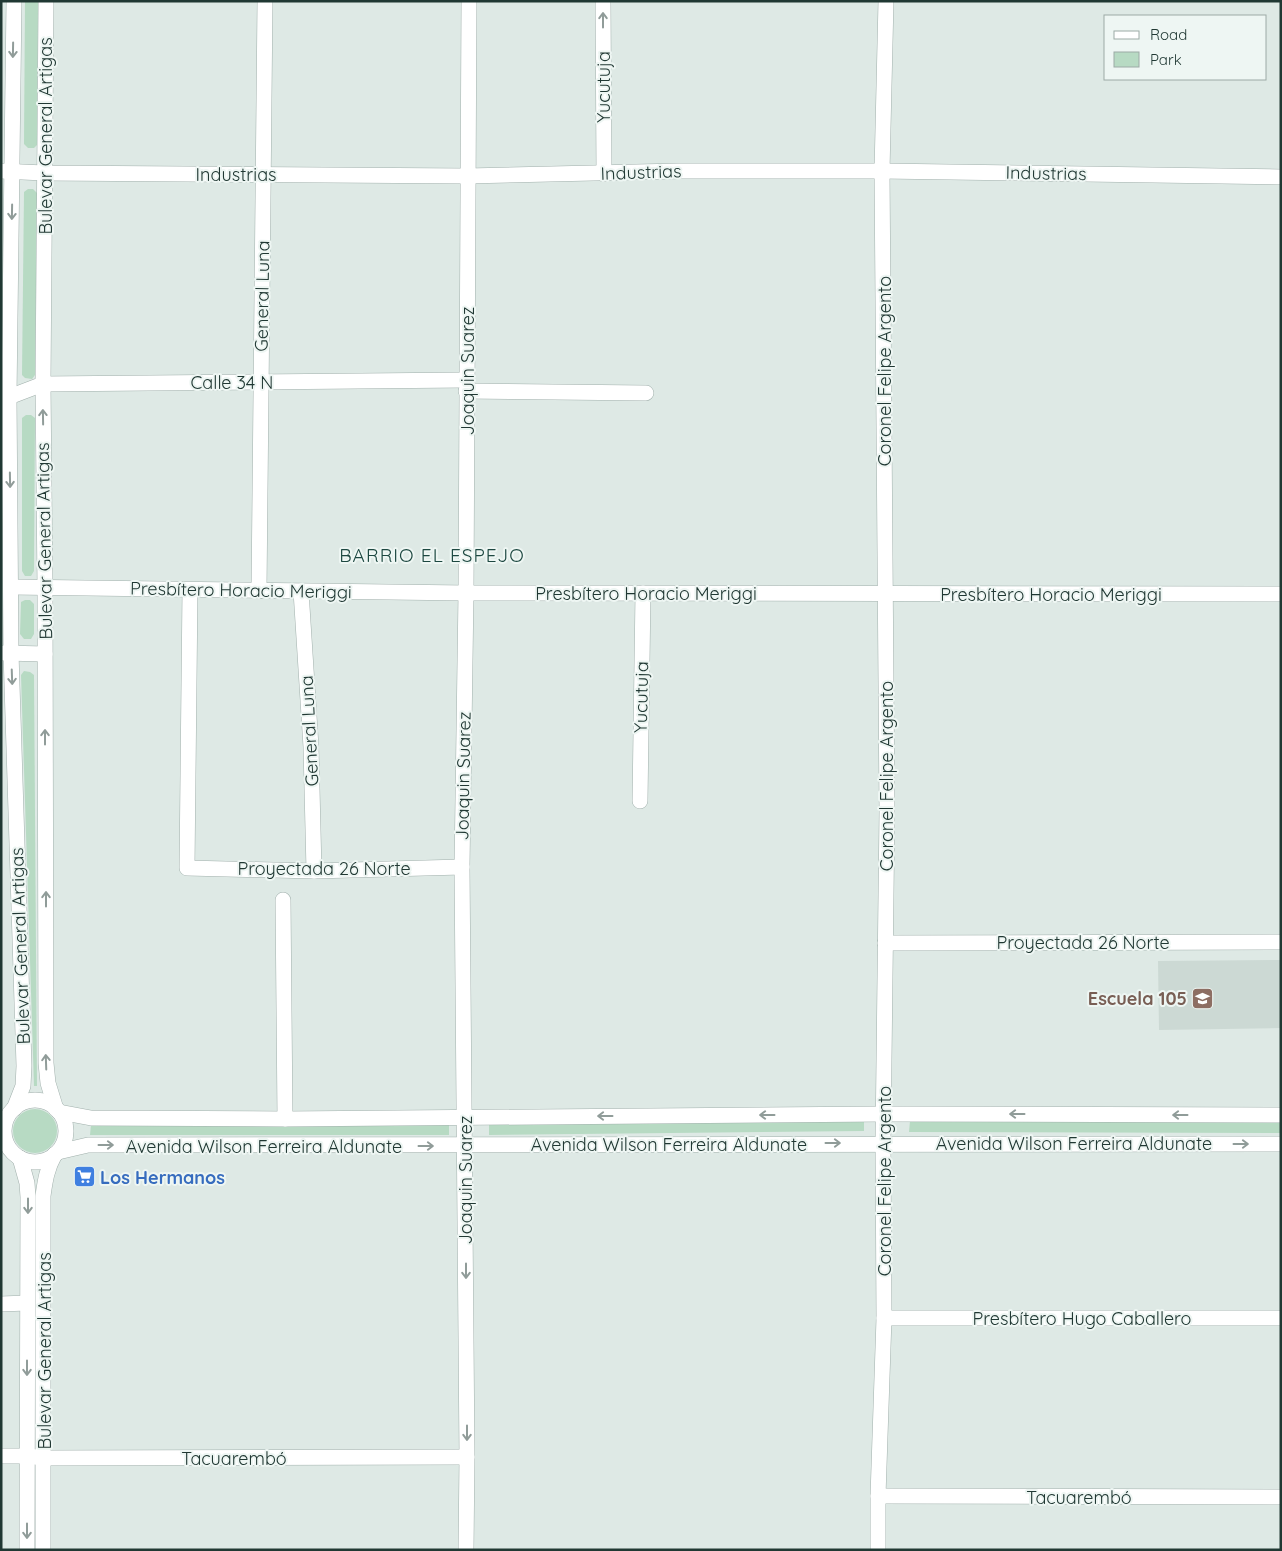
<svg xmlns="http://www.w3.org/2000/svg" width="1282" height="1551" font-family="Quicksand,sans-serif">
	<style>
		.built { fill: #ccd9d4 }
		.green { fill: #b7dac3 }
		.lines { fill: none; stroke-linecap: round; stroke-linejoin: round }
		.minor-casing { stroke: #a1b0ac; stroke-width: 16 }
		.minor { stroke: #fff; stroke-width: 15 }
		.oneway { stroke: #909c99 }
		.labels { text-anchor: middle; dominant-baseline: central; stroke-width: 4; stroke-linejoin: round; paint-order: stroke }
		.street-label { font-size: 18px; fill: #203833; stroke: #eef6f3 }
		.education-label { font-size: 18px; font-weight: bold; fill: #785e54; stroke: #eef6f3; text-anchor: end }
		.shop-label { font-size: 18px; font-weight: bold; fill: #366cbe; stroke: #eef6f3; text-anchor: start }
		.neighbourhood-label { font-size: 19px; letter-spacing: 1px; fill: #1d4841; stroke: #eef6f3 }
	</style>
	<rect width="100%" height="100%" fill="#dee9e5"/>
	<polygon class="built" points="1281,960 1281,1028 1159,1030 1158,961"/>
	<g class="green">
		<polygon points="25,1 38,1 37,145 34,148 28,148 24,144"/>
		<polygon points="28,189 33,189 37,193 35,375 32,379 25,378 22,375 24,192"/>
		<polygon points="26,415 31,415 35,418 34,571 31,576 25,576 22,571 22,418"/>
		<polygon points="25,600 30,600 34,604 34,634 31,639 24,639 20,634 21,602"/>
		<polygon points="24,671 30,672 34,675 37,1086 34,1086 21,675"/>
		<circle cx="35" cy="1131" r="22"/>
		<polygon points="864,1121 864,1131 489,1135 489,1125"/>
		<polygon points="910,1121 1281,1122 1281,1133 909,1132"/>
		<polygon points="91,1125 449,1125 449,1135 90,1135"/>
	</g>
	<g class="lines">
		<defs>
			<g id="minor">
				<polyline points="46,1 43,384 45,588 46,1063 48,1083 56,1109"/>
				<polyline points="603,1 604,174"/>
				<polyline points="1,171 44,173 467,176 679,171 882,171 1281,177"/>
				<polyline points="466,391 646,393"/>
				<polyline points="1,397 9,397 43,384 466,380"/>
				<polyline points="11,587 466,593 1281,594"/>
				<polyline points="190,590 187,868 314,871 462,867"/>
				<polyline points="259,591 265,1"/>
				<polyline points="301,591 311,747 314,871"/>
				<polyline points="3,653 45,654"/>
				<polyline points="640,801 643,593"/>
				<polyline points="283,900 285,1119"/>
				<polyline points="885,943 1281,942"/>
				<circle cx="35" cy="1131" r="31"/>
				<polyline points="14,1109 23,1086 24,1066 11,653 9,397 14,1"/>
				<polyline points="59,1112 91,1118 285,1119 883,1114 1281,1115"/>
				<path d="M58,1152l30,-7c397,1 795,-2 1193,-1"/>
				<polyline points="20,1158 27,1183 28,1197 27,1550"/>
				<polyline points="1,1304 27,1303"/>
				<polyline points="884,1318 1281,1318"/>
				<polyline points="1,1456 27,1456 44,1458 467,1457"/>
				<polyline points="878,1496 1281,1497"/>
				<path d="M43,1550v-354c2,-15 4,-28 12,-42"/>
				<polyline points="466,1550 467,1457 462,867 466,593 469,1"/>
				<polyline points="878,1550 878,1496 884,1318 883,1143 887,812 882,171 886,1"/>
			</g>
		</defs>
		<use href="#minor" class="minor-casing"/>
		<use href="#minor" class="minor"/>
	</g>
	<defs><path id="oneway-shaft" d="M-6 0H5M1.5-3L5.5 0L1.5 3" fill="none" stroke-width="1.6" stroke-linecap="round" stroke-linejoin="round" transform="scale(1.25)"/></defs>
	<g class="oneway">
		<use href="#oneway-shaft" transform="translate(603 20) rotate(-90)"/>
		<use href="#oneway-shaft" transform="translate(13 50) rotate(91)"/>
		<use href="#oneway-shaft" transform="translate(12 212) rotate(91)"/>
		<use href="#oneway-shaft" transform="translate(43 417) rotate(-91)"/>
		<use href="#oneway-shaft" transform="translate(10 480) rotate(89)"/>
		<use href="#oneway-shaft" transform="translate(12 677) rotate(88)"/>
		<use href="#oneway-shaft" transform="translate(45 737) rotate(-90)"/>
		<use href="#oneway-shaft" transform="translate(46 899) rotate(-90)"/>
		<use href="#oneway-shaft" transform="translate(46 1062) rotate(-92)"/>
		<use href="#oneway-shaft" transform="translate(1017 1114) rotate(-180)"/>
		<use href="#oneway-shaft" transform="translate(767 1115) rotate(180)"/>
		<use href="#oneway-shaft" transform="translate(1180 1115) rotate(-180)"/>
		<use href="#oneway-shaft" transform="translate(605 1116) rotate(180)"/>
		<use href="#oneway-shaft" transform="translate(833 1143)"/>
		<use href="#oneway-shaft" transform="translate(1241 1144)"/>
		<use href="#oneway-shaft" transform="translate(106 1145)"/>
		<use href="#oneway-shaft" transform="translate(426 1146)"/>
		<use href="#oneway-shaft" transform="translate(28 1206) rotate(90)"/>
		<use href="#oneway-shaft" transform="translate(466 1271) rotate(90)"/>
		<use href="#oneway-shaft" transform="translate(27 1368) rotate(90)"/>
		<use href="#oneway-shaft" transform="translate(467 1433) rotate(90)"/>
		<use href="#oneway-shaft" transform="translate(27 1531) rotate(90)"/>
	</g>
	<defs>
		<symbol id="school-square" viewBox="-11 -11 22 22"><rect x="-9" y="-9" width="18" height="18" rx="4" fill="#8d6e63" stroke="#eef6f3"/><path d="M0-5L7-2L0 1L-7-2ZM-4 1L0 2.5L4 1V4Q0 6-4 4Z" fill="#fff"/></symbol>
		<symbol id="supermarket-square" viewBox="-11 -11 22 22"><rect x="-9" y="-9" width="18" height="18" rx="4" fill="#3f7fe0" stroke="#eef6f3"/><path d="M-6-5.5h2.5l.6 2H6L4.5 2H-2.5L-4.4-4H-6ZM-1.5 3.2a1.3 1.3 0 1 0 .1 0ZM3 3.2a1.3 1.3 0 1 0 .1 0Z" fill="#fff"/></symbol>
	</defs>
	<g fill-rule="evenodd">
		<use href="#school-square" x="1190" y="986" width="25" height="25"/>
		<use href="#supermarket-square" x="72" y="1164" width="25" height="25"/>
	</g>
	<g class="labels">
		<g class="street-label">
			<text transform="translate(603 87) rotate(-90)">Yucutuja</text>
			<text transform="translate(45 136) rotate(-90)">Bulevar General Artigas</text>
			<text transform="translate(641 172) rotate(-2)">Industrias</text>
			<text transform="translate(1046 173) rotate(1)">Industrias</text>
			<text x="236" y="174">Industrias</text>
			<text transform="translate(262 296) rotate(-89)">General Luna</text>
			<text transform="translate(467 371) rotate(-90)">Joaquin Suarez</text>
			<text transform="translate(884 371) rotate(-90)">Coronel Felipe Argento</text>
			<text x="232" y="382">Calle 34 N</text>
			<text transform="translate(44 541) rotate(-91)">Bulevar General Artigas</text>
			<text transform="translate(241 590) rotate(1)">Presbítero Horacio Meriggi</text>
			<text x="646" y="593">Presbítero Horacio Meriggi</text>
			<text x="1051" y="594">Presbítero Horacio Meriggi</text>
			<text transform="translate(641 697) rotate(-89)">Yucutuja</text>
			<text transform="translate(309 731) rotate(-93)">General Luna</text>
			<text transform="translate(463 776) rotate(-89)">Joaquin Suarez</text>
			<text transform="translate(886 776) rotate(-90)">Coronel Felipe Argento</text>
			<text x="324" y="868">Proyectada 26 Norte</text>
			<text x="1083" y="942">Proyectada 26 Norte</text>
			<text transform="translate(20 946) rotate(-92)">Bulevar General Artigas</text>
			<text x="1074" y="1143">Avenida Wilson Ferreira Aldunate</text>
			<text x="669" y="1144">Avenida Wilson Ferreira Aldunate</text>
			<text x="264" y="1146">Avenida Wilson Ferreira Aldunate</text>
			<text transform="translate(465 1180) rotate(-90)">Joaquin Suarez</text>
			<text transform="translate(884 1181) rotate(-90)">Coronel Felipe Argento</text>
			<text x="1082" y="1318">Presbítero Hugo Caballero</text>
			<text transform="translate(44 1351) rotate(-90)">Bulevar General Artigas</text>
			<text x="234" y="1458">Tacuarembó</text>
			<text x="1079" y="1497">Tacuarembó</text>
		</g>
		<g class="education-label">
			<text x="1187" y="998">Escuela 105</text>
		</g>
		<g class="shop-label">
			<text x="100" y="1177">Los Hermanos</text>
		</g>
		<g class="neighbourhood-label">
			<text x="432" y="555">BARRIO EL ESPEJO</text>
		</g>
	</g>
	<rect width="1282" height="1551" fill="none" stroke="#203833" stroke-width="5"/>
	<rect x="1104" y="15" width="162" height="65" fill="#eef6f3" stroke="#9caaa6"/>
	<rect x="1114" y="31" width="25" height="8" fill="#ffffff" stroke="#9caaa6"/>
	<text x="1150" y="40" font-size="15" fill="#203833">Road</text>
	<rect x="1114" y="52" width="25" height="15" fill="#b7dac3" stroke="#9caaa6"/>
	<text x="1150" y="65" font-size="15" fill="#203833">Park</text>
</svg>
